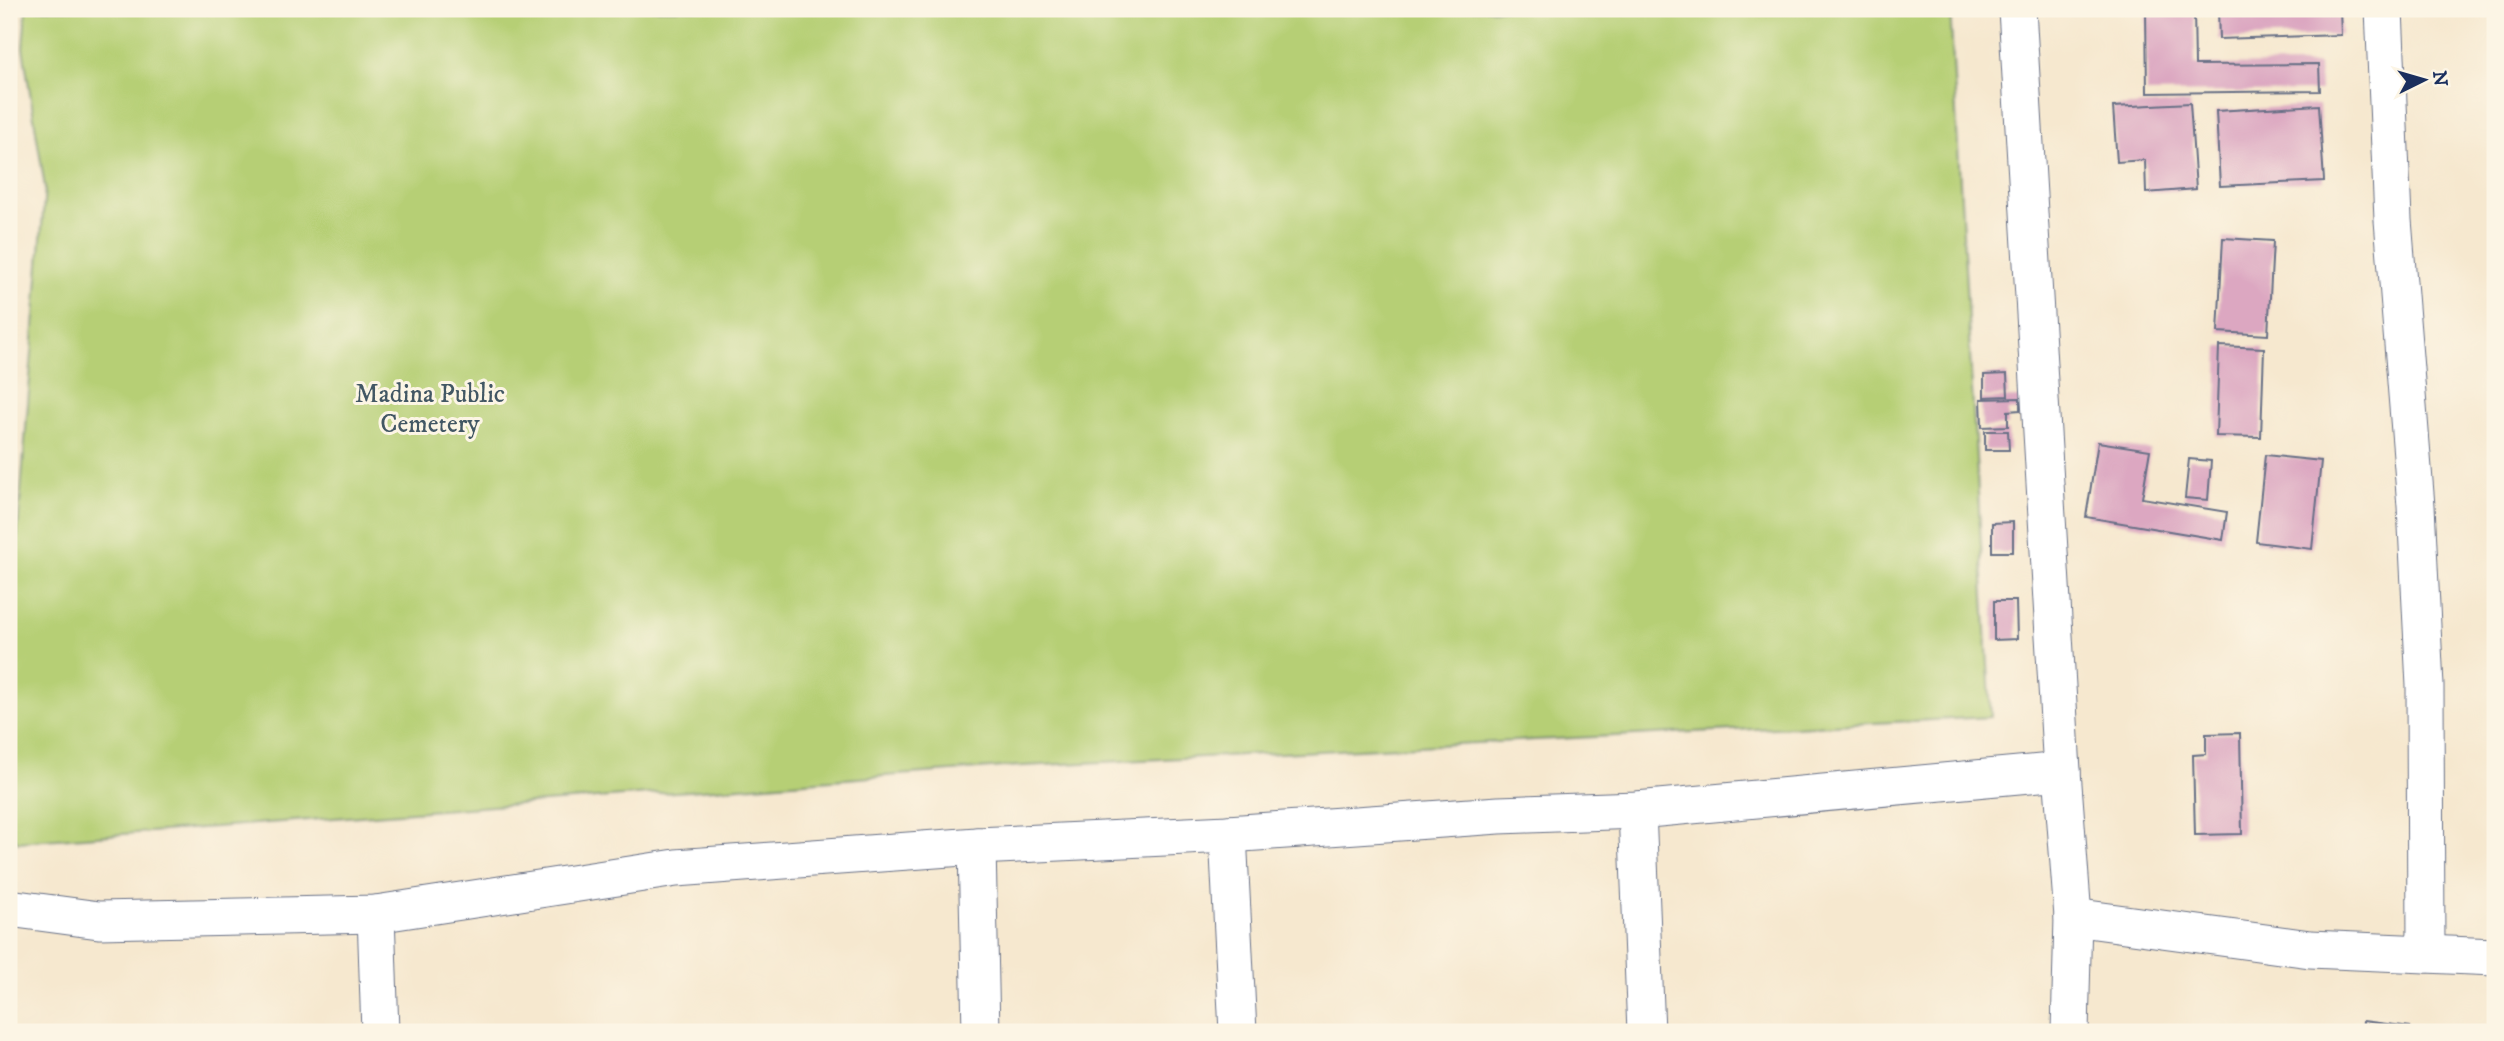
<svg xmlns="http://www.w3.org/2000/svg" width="2504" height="1041" font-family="'IM FELL DW Pica',serif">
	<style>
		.green { fill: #b6cf74; stroke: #687f69; stroke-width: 2 }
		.building { fill: #dca7c1 }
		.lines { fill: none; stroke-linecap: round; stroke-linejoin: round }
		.minor-casing { stroke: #687086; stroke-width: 39 }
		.minor { stroke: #fff; stroke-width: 37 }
		.labels { text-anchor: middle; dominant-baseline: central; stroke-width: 6; stroke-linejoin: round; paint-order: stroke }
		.park-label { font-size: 26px; fill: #425764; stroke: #fcf5e5 }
	</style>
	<rect width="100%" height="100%" fill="#fcf5e5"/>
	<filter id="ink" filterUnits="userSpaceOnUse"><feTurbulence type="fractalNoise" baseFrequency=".0143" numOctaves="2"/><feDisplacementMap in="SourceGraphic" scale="14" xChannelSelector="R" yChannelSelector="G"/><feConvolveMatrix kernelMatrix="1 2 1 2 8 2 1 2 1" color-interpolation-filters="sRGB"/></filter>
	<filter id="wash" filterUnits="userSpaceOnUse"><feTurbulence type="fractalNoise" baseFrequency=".00686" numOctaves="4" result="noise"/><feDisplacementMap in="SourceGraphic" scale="28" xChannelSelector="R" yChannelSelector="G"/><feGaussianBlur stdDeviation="1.57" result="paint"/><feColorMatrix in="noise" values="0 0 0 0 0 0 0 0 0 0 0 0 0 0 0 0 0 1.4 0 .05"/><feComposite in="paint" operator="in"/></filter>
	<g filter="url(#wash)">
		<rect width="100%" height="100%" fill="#f6e8cf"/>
		<polygon class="green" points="26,9 1950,9 1991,717 1004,767 18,842 9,832 9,644 45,188 23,48"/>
		<g id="blocks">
			<g class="building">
				<polygon points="2146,9 2194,9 2195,65 2319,64 2320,91 2147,93"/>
				<polygon points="2218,9 2340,9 2341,35 2219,39"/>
				<polygon points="2190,103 2196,189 2146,193 2145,160 2117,162 2113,107"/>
				<polygon points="2319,105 2324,181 2220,186 2216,111"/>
				<polygon points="2223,238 2273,241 2268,335 2218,332"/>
				<polygon points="2219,346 2264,348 2261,437 2216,436"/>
				<polygon points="2007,374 2008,396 1984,397 1984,375"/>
				<polygon points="2020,398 2020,410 2008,411 2008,426 1982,427 1981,399"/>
				<polygon points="1985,431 2008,431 2009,450 1985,450"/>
				<polygon points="2098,442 2150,450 2142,498 2227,512 2223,540 2086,517"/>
				<polygon points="2265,455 2321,461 2312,549 2256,542"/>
				<polygon points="2189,459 2211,461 2208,500 2185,498"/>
				<polygon points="2013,522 2013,552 1992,552 1992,523"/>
				<polygon points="1994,601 2016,601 2017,639 1994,640"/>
				<polygon points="2240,733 2242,834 2195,835 2193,755 2206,754 2206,734"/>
				<polygon points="2363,1021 2410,1027 2410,1032 2362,1032"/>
			</g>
		</g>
	</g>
	<g filter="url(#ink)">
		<use href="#blocks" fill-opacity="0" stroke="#687086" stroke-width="2"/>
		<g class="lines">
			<defs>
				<g id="minor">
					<polyline points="2017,9 2062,771 2073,917 2070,1032"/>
					<polyline points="2384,9 2393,220 2416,506 2425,686 2426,954"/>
					<polyline points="1637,810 1646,1032"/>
					<polyline points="1228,834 1238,1032"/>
					<polyline points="977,846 981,1032"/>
					<polyline points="9,908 99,920 376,914 676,868 977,846 1228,834 1499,815 1637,810 2062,771"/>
					<polyline points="376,914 380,1032"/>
					<polyline points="2073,917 2310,949 2495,957"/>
				</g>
			</defs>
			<use href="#minor" class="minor-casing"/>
			<use href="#minor" class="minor"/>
		</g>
	</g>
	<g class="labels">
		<g class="park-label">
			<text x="430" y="394">Madina Public<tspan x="430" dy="30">Cemetery</tspan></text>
		</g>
	</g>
	<rect width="2504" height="1041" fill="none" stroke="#fcf5e5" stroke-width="35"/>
	<g transform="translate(2424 80) rotate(85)" stroke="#fcf5e5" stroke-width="5" paint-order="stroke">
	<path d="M0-5L12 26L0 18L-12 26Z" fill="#1b2f5e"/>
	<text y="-10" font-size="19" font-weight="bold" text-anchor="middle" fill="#1b2f5e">N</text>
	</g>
</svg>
